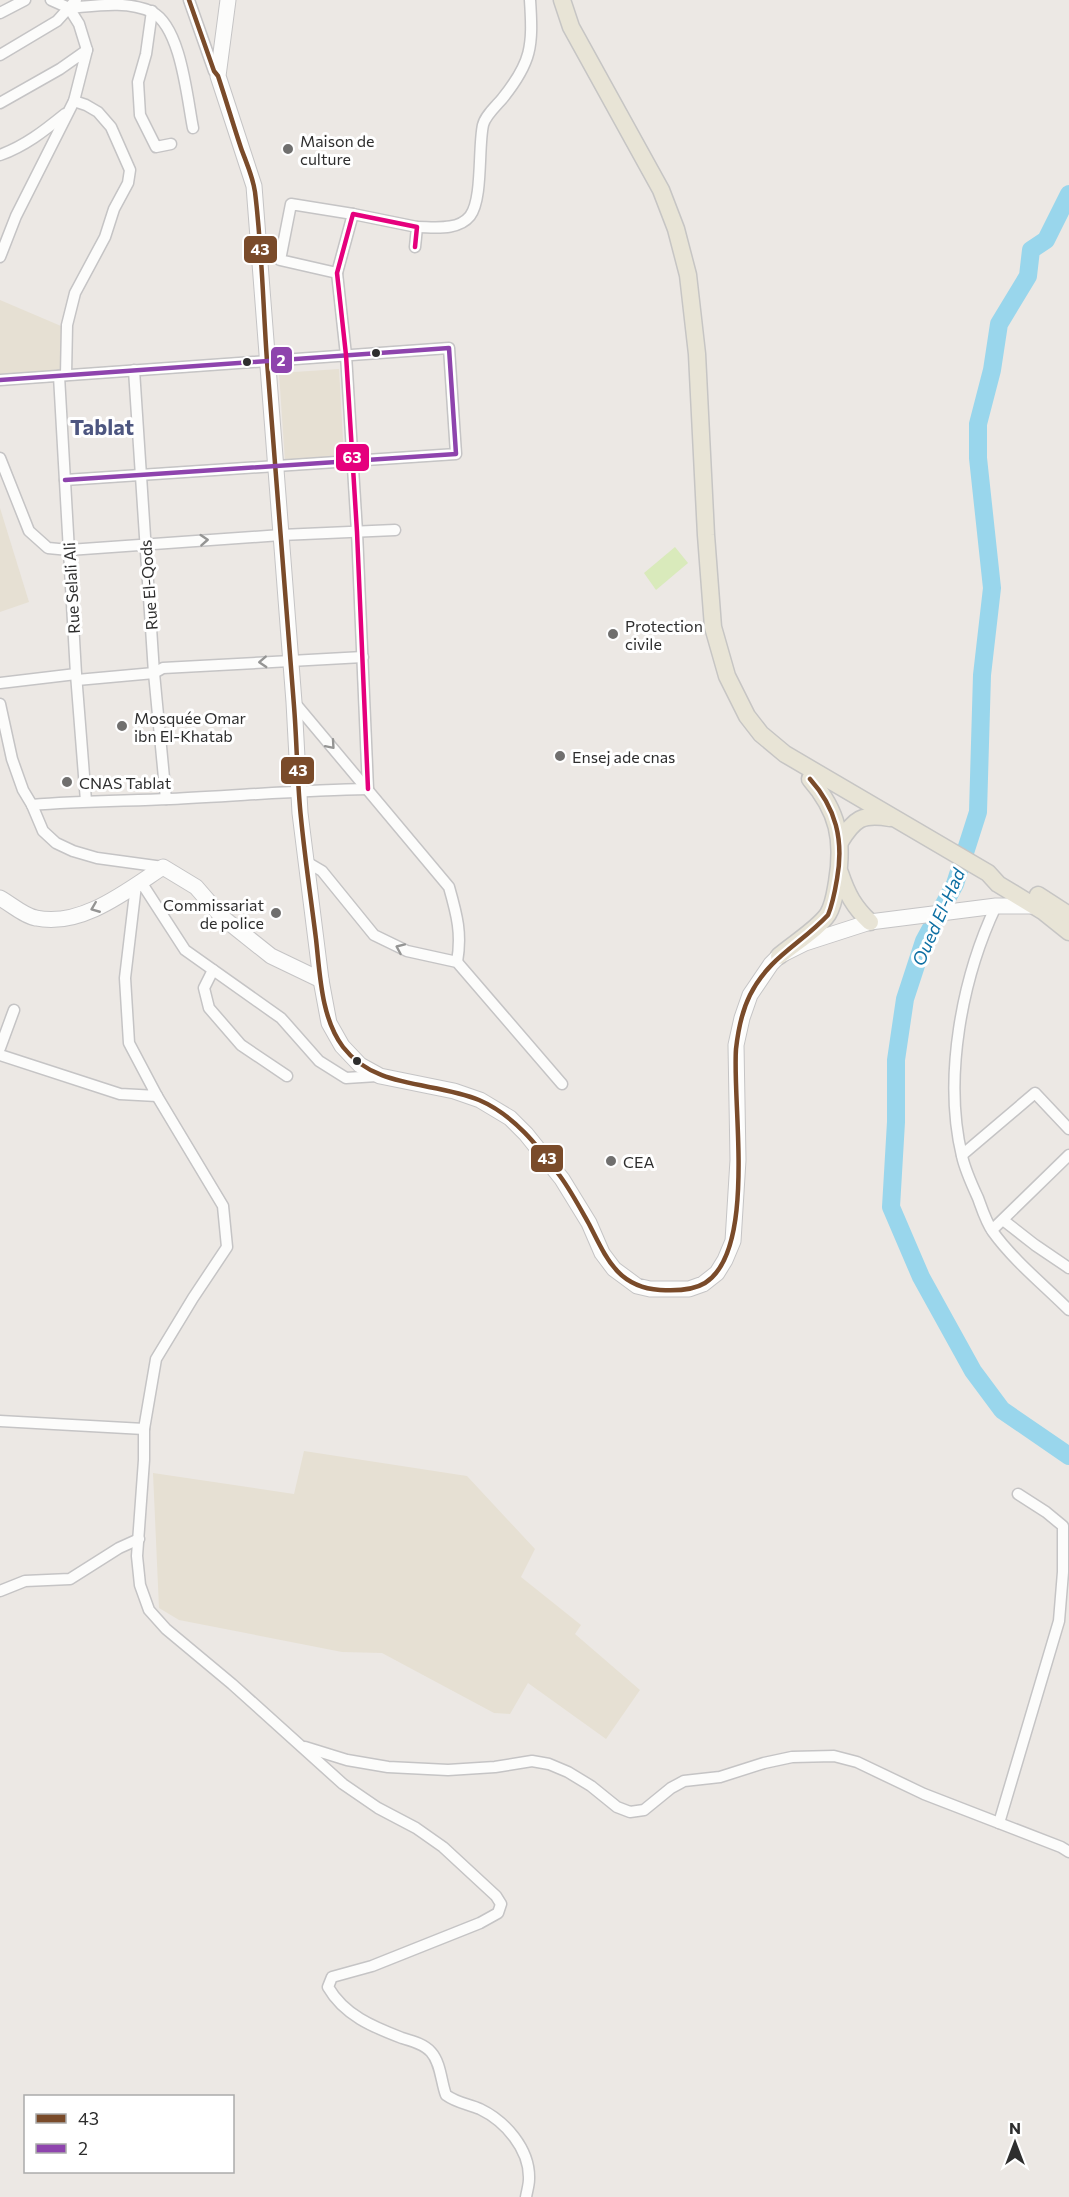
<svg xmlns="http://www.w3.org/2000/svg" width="1069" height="2197" font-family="Commissioner,sans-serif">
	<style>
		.education { fill: #e6e0d3 }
		.pitch { fill: #d9eabb }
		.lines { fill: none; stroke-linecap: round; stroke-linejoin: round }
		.river { stroke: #99d6ec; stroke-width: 18 }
		.street-casing { stroke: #c5c4c5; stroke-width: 13 }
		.secondary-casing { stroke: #c5c4c5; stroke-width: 17 }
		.primary-casing { stroke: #c6c5c4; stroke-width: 19 }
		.street { stroke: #fcfcfb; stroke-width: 10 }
		.secondary { stroke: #fcfcfb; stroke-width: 15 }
		.primary { stroke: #e8e4d6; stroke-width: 16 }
		.bus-1-casing { stroke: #fff; stroke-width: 9 }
		.bus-2-casing { stroke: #fff; stroke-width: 9 }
		.bus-3-casing { stroke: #fff; stroke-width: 9 }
		.bus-1 { stroke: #7a4b2a; stroke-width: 4.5 }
		.bus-2 { stroke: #8e44ad; stroke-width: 4.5 }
		.bus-3 { stroke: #e5007d; stroke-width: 4.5 }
		.oneway { stroke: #959594 }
		.poi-dot { fill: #706f6e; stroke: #fff; stroke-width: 2 }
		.bus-dot { fill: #2e2e2e; stroke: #fff; stroke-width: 2 }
		.labels { text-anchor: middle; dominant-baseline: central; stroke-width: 6; stroke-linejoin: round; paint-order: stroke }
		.poi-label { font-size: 16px; fill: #2e2e2e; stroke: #fff; text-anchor: start }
		.street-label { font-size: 16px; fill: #2e2e2e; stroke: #fff }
		.water-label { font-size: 18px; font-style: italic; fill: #0d6fa3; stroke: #fff }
		.district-label { font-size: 22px; font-weight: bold; fill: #4d5680; stroke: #fff }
		.line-badge { stroke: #fff; stroke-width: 2 }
		.badge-label { font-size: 16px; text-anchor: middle; font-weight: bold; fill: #fff }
	</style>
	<rect width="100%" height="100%" fill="#ece8e4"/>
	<g class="education">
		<polygon points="0,300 61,326 62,373 0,375"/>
		<polygon points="339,369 344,457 285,461 279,373"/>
		<polygon points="0,508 29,602 0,612"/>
		<polygon points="304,1451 467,1476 535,1549 521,1577 581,1625 575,1634 640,1690 606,1739 528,1683 510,1714 494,1713 382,1653 342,1652 179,1620 159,1608 153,1473 294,1494"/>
	</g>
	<polygon class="pitch" points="675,547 688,563 656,590 644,573"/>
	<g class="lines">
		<polyline class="river" points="1069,194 1046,240 1031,250 1028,276 999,324 992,370 978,424 978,458 992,588 982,675 978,812 955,884 924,941 905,999 896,1060 896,1122 891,1207 921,1277 973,1371 1002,1410 1069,1456"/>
		<defs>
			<g id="street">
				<polyline points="51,0 69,8 79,24 87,50"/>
				<polyline points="189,0 214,71 218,76"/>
				<path d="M69,8c25,-2 58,-8 83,4 29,15 35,86 41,116"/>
				<polyline points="152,11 146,54 138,82 140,115 156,147 171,144"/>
				<polyline points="0,13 25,0"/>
				<polyline points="0,55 57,21 76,0"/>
				<polyline points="0,103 60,69 87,50 74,101 16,216 0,257"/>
				<path d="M0,155c25,-9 44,-24 65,-41"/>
				<path d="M417,227c17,0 41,4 53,-11 13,-17 8,-69 13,-91 2,-9 13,-19 19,-26 30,-37 31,-53 28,-99"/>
				<polyline points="337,273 280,260 291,204 353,214"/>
				<polyline points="134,370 154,673 166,799"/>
				<polyline points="66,375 67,325 75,293 105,237 114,209 128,183 130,170 111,127 98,112 86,105 74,101"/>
				<polyline points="59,376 76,674 86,801"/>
				<polyline points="0,380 449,348 456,454 65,480"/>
				<polyline points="0,458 29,531 48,548 69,550 281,535 395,530"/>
				<polyline points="77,680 154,673 163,668 363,657"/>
				<polyline points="0,683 76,674"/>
				<path d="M294,702l155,185c8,28 13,47 8,75"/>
				<polyline points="0,704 12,759 23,790 32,805 43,831 56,843 73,851 97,858 163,867"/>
				<polyline points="368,789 357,532 346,355 337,273 353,214 417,227 415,247"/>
				<path d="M32,805c46,-4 92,-4 138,-6 66,-3 132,-9 198,-10"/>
				<polyline points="305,861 322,871 374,935 407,951 457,962 562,1084"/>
				<polyline points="141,882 185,950 281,1018 319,1061 346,1078 377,1076"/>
				<path d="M996,906c-34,72 -53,171 -34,250 3,14 10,29 16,42 4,11 8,24 15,34 21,29 51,53 76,78"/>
				<polyline points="213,970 204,988 209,1008 241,1045 287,1076"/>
				<polyline points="0,1048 14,1010"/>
				<polyline points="0,1055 120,1094 157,1096 129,1043 125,978 136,885"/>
				<polyline points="962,1155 1035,1093 1069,1129"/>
				<polyline points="1003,1220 1035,1245 1069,1268"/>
				<polyline points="992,1230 1069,1155"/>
				<polyline points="0,1421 144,1429 156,1359 193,1298 227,1247 223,1206 157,1096"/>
				<path d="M144,1429v31l-7,96 3,29 9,25 17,19 66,55 111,100 35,24 38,20 27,19 53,49 5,8 -3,9 -18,10 -108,43 -40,11 -4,10c16,28 45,40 74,51 10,3 22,6 29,14 10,11 10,30 15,43 11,8 22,9 34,14 25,12 50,40 49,70 0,6 -2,12 -3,18"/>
				<polyline points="0,1591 25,1581 70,1579 119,1548 139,1539"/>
				<polyline points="305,1747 347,1760 388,1767 448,1770 495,1767 532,1761 549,1764 568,1772 591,1786 617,1807 630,1812 644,1810 671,1788 684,1781 720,1777 764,1763 792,1757 834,1756 857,1762 924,1794 1061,1847 1069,1852"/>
				<polyline points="999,1823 1059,1621 1063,1572 1063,1526 1046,1512 1018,1494"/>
			</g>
			<g id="secondary">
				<polyline points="228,0 218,76 254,186 294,702 300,813 321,980 329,1023 342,1046 360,1065 380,1076 454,1091 480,1100 510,1118 526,1134 562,1179 589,1223 602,1253 614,1269 637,1286 650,1289 689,1289 703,1284 717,1273 725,1260 733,1241 738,1160 736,1045 742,1018 750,995 771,964 779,956 805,943 870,922 996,906 1036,906"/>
				<path d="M0,898c11,6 24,18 36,20 45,10 92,-28 127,-51l33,20 26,30 49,39 50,24"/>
			</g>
			<g id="primary">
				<polyline points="562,0 571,27 661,190 676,229 688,275 697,354 706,535 713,627 727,676 747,716 761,734 785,754 988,873 998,884 1044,912 1069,932"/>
				<path d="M840,842c14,-23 22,-29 50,-24"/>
				<path d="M840,873c7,21 14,34 30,49"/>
				<polyline points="1038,895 1069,915"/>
				<path d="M779,956c14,-12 40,-28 49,-42 6,-10 7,-21 9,-32 7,-42 1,-71 -27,-103"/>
			</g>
		</defs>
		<use href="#street" class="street-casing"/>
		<use href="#secondary" class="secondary-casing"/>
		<use href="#primary" class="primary-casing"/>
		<use href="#street" class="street"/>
		<use href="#secondary" class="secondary"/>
		<use href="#primary" class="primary"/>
		<defs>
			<path id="bus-1" d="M189,0l25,71 4,5c8,24 15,48 23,72 5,14 12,29 14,44 7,56 8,113 12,169 8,115 19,230 27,345 3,37 3,75 7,112 4,41 10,81 15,121 4,35 5,79 27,108 33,43 91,34 136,53 35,15 59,46 81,76 11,15 20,32 29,48 17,33 28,63 71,66 15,1 32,1 45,-7 52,-33 27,-178 31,-234 2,-18 6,-38 14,-54 19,-38 51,-51 78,-80 5,-12 7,-24 9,-36 7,-39 -1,-71 -27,-100"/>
			<polyline id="bus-2" points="0,380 449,348 456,454 65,480"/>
			<polyline id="bus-3" points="368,789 357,532 346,355 337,273 353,214 417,227 415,247"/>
		</defs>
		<use href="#bus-1" class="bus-1-casing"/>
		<use href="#bus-2" class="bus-2-casing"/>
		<use href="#bus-3" class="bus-3-casing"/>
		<use href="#bus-1" class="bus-1"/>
		<use href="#bus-2" class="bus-2"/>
		<use href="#bus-3" class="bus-3"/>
	</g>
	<defs><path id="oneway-chevron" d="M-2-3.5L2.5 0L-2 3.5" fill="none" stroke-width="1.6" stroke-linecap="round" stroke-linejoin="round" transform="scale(1.5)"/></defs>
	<g class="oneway">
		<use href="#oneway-chevron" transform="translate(204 540) rotate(-4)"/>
		<use href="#oneway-chevron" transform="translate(263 662) rotate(177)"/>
		<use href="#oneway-chevron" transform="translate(331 745) rotate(49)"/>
		<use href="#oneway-chevron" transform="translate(95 908) rotate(158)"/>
		<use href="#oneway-chevron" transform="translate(400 948) rotate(-156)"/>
	</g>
	<g class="poi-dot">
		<circle cx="288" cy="149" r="6"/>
		<circle cx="613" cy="634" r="6"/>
		<circle cx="122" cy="726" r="6"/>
		<circle cx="560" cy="756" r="6"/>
		<circle cx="67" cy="782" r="6"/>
		<circle cx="276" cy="913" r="6"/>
		<circle cx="611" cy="1161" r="6"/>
	</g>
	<g class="bus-dot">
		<circle cx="376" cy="353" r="5"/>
		<circle cx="247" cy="362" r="5"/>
		<circle cx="357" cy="1061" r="5"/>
	</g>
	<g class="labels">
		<g class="poi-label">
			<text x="300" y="140">Maison de<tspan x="300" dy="18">culture</tspan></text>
			<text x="625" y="625">Protection<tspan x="625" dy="18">civile</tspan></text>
			<text x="134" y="717">Mosquée Omar<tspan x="134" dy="18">ibn El-Khatab</tspan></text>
			<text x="572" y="756">Ensej ade cnas</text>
			<text x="79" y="782">CNAS Tablat</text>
			<text x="264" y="904" text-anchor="end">Commissariat<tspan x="264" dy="18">de police</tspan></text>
			<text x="623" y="1161">CEA</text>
		</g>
		<g class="street-label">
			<text transform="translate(148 585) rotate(-94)">Rue El-Qods</text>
			<text transform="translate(71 588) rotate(-93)">Rue Selali Ali</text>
		</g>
		<g class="water-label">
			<text transform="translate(938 917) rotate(-66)">Oued El-Had</text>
		</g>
		<g class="district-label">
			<text x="102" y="426">Tablat</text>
		</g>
	</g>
	<g class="line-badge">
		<rect x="243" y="235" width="35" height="29" rx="6" fill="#7a4b2a"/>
		<rect x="270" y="346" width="23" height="28" rx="6" fill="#8e44ad"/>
		<rect x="335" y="443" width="35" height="29" rx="6" fill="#e5007d"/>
		<rect x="280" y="756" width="35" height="29" rx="6" fill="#7a4b2a"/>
		<rect x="530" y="1144" width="34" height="29" rx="6" fill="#7a4b2a"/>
	</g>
	<g class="badge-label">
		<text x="260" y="255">43</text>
		<text x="281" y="366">2</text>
		<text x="352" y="463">63</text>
		<text x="298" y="776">43</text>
		<text x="547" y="1164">43</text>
	</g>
	<rect x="24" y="2095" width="210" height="78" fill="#ffffff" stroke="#ababab" stroke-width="1.5"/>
	<rect x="36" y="2114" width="30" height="9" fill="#7a4b2a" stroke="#ababab" stroke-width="1.5"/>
	<text x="78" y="2125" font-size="18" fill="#2e2e2e">43</text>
	<rect x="36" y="2144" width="30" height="9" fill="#8e44ad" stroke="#ababab" stroke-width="1.5"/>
	<text x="78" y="2155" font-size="18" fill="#2e2e2e">2</text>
	<g transform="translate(1015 2143)" stroke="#ffffff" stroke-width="4.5" paint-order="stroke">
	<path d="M0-4.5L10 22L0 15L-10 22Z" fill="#2e2e2e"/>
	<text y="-9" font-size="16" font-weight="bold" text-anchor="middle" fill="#2e2e2e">N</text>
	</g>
</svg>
